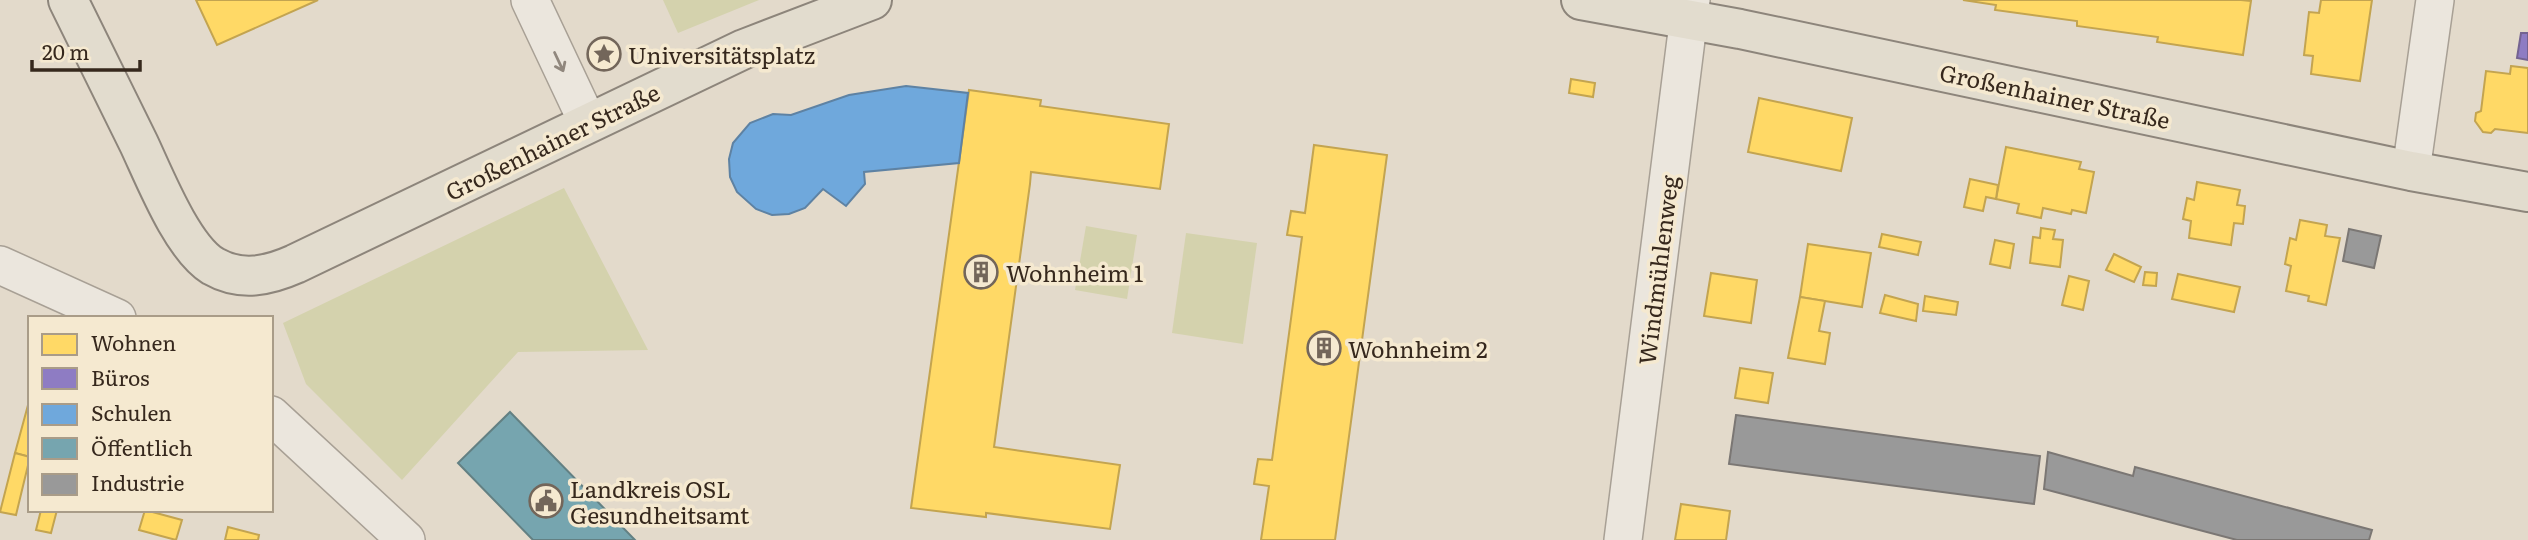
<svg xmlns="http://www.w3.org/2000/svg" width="2528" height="540" font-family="Literata,serif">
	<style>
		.green { fill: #d4d2ad }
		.homes { fill: #ffd966; stroke: #c3a450; stroke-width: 2 }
		.offices { fill: #8e7cc3; stroke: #746391; stroke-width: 2 }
		.schools { fill: #6fa8dc; stroke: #5e82a3; stroke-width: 2 }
		.public { fill: #76a5af; stroke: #638083; stroke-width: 2 }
		.industry { fill: #999; stroke: #7b7774; stroke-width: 2 }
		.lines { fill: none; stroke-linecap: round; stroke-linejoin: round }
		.minor-casing { stroke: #a8a095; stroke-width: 40 }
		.major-casing { stroke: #8d857b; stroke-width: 42 }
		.minor { stroke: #ebe6dd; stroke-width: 37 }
		.major { stroke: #e2dcce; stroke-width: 38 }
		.oneway { stroke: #90877d }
		.labels { text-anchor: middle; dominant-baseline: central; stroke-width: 7; stroke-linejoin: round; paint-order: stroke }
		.poi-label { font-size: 23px; fill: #36281d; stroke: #f5e9d0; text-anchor: start }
		.street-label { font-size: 23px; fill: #36281d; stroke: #f5e9d0 }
	</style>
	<rect width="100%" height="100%" fill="#e3dacb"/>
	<g class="green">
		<polygon points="663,0 759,0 678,33"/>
		<polygon points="564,188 648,350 518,352 402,480 306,384 283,323"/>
		<polygon points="1086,226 1137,235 1127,299 1075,290"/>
		<polygon points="1186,233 1257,243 1243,344 1172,333"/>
	</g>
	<g class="homes">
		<polygon points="196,0 318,0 217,45"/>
		<polygon points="1963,0 2241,0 2251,1 2243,55 2157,42 2158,37 2077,26 2077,21 1995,10 1996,5"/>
		<polygon points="2321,0 2372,0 2360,81 2311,74 2313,56 2304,55 2309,12 2319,13"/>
		<polygon points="2511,66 2528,68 2528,133 2495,129 2491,133 2483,132 2475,121 2476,113 2481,111 2486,71 2510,74"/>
		<polygon points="1571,79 1595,83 1593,97 1569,93"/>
		<polygon points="969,90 1041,100 1040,106 1169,124 1160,189 1031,172 1030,184 994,447 1120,465 1110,529 986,513 986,517 911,508"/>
		<polygon points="1759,98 1852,118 1841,171 1748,152"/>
		<polygon points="1314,145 1387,155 1335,540 1261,540 1269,486 1254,484 1256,471 1258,459 1272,460 1302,237 1287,235 1291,211 1305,213"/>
		<polygon points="2006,147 2081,162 2079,169 2094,172 2086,213 2072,210 2071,214 2043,208 2041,218 2017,213 2019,204 1996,199"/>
		<polygon points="1970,179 1998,185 1996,199 1986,197 1983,211 1964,207"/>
		<polygon points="2197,182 2240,190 2237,205 2245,206 2243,224 2234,223 2231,245 2189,238 2191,221 2183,219 2187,198 2194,200"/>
		<polygon points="2300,220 2327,225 2325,236 2340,238 2326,305 2308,301 2309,296 2286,291 2291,266 2285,264 2290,238 2296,240"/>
		<polygon points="2041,228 2055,230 2053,239 2063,240 2060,267 2030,263 2033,237 2040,238"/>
		<polygon points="1882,234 1921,242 1918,255 1879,247"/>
		<polygon points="1995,240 2014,244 2010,268 1990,264"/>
		<polygon points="1808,244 1871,253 1862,307 1800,297"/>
		<polygon points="2114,254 2141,267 2134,282 2106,270"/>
		<polygon points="2145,272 2157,273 2156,286 2143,285"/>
		<polygon points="1711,273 1757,280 1751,323 1704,316"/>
		<polygon points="2178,274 2240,287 2234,312 2172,299"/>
		<polygon points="2069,276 2089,281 2083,310 2062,305"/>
		<polygon points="1885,295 1918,304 1916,321 1880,313"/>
		<polygon points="1925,296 1958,302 1956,315 1923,311"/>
		<polygon points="1800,297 1825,301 1819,331 1830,333 1825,364 1788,358"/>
		<polygon points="1740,368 1773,373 1768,403 1735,398"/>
		<polygon points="28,405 30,405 30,457 15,453"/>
		<polygon points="15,453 30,457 16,515 0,512"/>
		<polygon points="1681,504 1730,511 1726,540 1675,540"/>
		<polygon points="41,510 57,510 51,533 36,530"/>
		<polygon points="145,510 182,520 176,540 139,530"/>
		<polygon points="228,527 259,535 258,540 225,540"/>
	</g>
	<polygon class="offices" points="2521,33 2528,33 2528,60 2517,58"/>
	<polygon class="schools" points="906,86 968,93 959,163 864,172 865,184 846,206 823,189 805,208 789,214 772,215 756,209 737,192 730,177 729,159 733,143 750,123 773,114 791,115 849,95"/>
	<polygon class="public" points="510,412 635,540 533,540 458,463"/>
	<g class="industry">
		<polygon points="2349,229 2381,236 2374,268 2343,261"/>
		<polygon points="1736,415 2040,456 2034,504 1729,464"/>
		<polygon points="2048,452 2133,476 2135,467 2372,530 2369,540 2237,540 2044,489"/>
	</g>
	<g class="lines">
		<defs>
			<g id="minor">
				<polyline points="530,0 588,123"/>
				<polyline points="2411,171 2435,0"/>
				<polyline points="0,265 117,318"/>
				<polyline points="271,415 406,540"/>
				<polyline points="1623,540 1691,0"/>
			</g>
			<g id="major">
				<path d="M68,0c24,48 47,96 71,144 16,34 43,103 74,122 28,16 55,10 82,-2l449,-215 128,-49"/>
				<polyline points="1581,0 1740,29 2411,171 2528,192"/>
			</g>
		</defs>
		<use href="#minor" class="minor-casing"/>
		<use href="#major" class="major-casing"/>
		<use href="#minor" class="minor"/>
		<use href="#major" class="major"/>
	</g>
	<defs><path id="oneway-shaft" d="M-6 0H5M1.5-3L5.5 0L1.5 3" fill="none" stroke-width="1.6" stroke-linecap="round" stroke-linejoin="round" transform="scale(1.75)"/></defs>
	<use class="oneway" href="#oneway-shaft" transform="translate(559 62) rotate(65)"/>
	<defs>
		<symbol id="sight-ring" viewBox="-11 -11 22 22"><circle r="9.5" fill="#f5e9d0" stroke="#73665a" stroke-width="1.5"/><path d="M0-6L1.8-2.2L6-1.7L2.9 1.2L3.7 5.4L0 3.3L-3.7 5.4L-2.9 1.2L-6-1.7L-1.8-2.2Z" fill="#73665a"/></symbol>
		<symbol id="building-ring" viewBox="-11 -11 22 22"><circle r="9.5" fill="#f5e9d0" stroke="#73665a" stroke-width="1.5"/><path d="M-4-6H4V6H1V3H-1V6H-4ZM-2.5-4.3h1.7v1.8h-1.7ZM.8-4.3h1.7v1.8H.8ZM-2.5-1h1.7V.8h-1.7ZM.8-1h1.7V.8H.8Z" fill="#73665a"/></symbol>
		<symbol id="civic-ring" viewBox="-11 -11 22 22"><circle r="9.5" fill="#f5e9d0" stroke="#73665a" stroke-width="1.5"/><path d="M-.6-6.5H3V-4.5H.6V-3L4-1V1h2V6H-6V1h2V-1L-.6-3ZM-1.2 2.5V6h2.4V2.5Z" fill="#73665a"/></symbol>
	</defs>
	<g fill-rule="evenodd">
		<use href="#sight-ring" x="585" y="35" width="38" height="38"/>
		<use href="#building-ring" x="962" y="253" width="38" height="38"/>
		<use href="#building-ring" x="1305" y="329" width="38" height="38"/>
		<use href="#civic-ring" x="527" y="482" width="38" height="38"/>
	</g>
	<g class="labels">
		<g class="poi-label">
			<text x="628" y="54">Universitätsplatz</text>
			<text x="1006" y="272">Wohnheim 1</text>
			<text x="1348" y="348">Wohnheim 2</text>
			<text x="570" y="488">Landkreis OSL<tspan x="570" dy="26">Gesundheitsamt</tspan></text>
		</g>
		<g class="street-label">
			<text transform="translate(2055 95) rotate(12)">Großenhainer Straße</text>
			<text transform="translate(552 141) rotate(-26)">Großenhainer Straße</text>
			<text transform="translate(1657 270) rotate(-83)">Windmühlenweg</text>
		</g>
	</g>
	<rect x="28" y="316" width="245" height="196" fill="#f5e9d0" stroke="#a99c88" stroke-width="2"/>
	<rect x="42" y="334" width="35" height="21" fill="#ffd966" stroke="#a99c88" stroke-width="2"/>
	<text x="91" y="351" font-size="21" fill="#36281d">Wohnen</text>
	<rect x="42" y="368" width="35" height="21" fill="#8e7cc3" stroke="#a99c88" stroke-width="2"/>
	<text x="91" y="386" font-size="21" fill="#36281d">Büros</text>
	<rect x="42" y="404" width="35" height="21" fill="#6fa8dc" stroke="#a99c88" stroke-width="2"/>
	<text x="91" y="421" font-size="21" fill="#36281d">Schulen</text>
	<rect x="42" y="438" width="35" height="21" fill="#76a5af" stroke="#a99c88" stroke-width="2"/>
	<text x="91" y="456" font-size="21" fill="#36281d">Öffentlich</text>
	<rect x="42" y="474" width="35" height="21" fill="#999999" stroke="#a99c88" stroke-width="2"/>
	<text x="91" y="491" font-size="21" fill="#36281d">Industrie</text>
	<path d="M32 60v10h108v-10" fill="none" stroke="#36281d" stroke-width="3.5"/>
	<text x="42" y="60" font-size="21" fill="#36281d" stroke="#f5e9d0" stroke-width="5" paint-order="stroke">20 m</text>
</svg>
